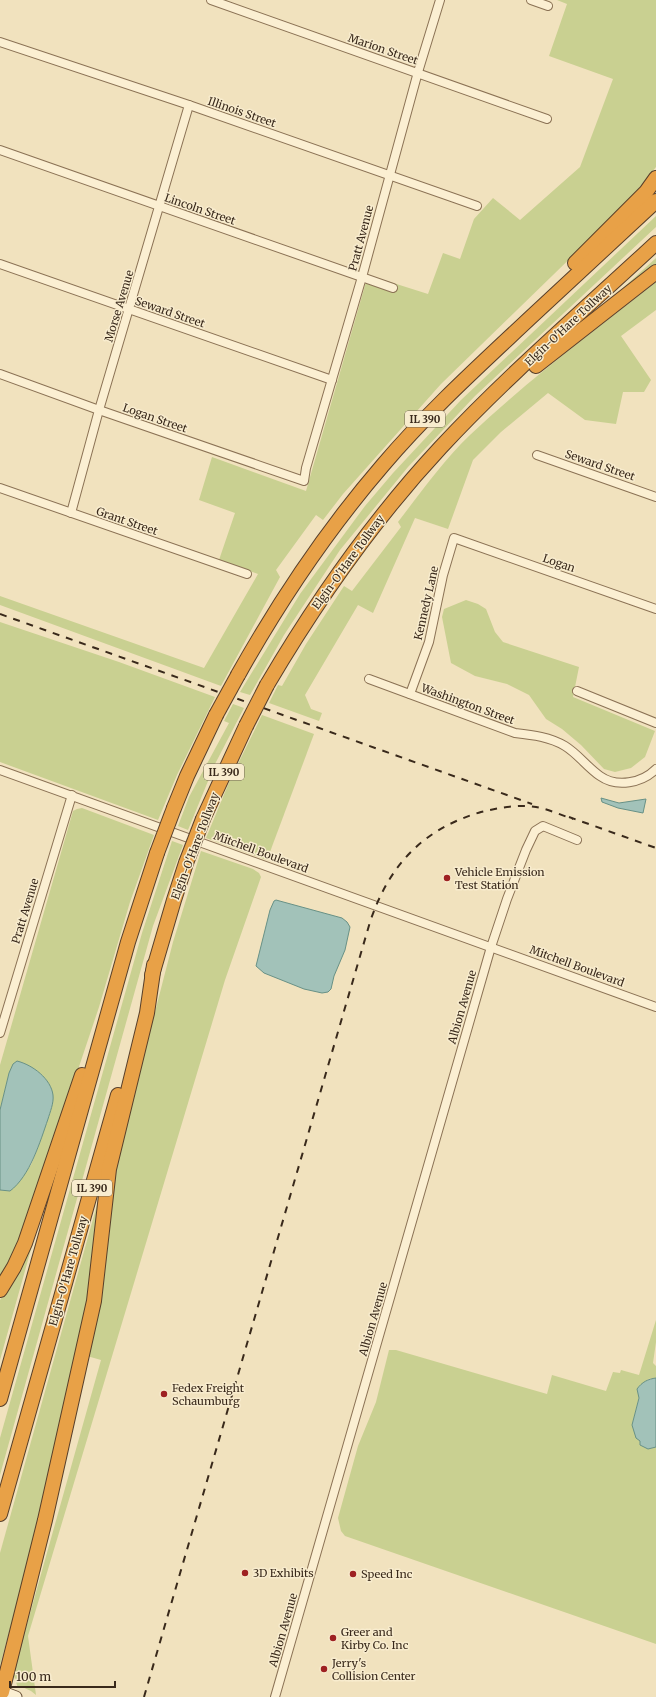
<svg xmlns="http://www.w3.org/2000/svg" width="656" height="1697" font-family="Merriweather,serif">
	<style>
		.green { fill: #c9d091 }
		.water { fill: #a2c2b9; stroke: #689186 }
		.lines { fill: none; stroke-linecap: round; stroke-linejoin: round }
		.street-casing { stroke: #8b7255; stroke-width: 10 }
		.secondary-casing { stroke: #6c5239; stroke-width: 13 }
		.highway-casing { stroke: #583f2a; stroke-width: 16 }
		.street { stroke: #fbefd2; stroke-width: 8 }
		.secondary { stroke: #fbefd2; stroke-width: 11 }
		.highway { stroke: #e8a147; stroke-width: 14 }
		.rail { stroke: #39291b; stroke-width: 2; stroke-dasharray: 7 7; stroke-linecap: butt }
		.highway-bridge-casing { stroke: #583f2a; stroke-width: 16; stroke-linecap: butt }
		.highway-bridge { stroke: #e8a147; stroke-width: 14 }
		.poi-dot { fill: #9e2122; stroke: #f8ecce; stroke-width: 1.5 }
		.labels { text-anchor: middle; dominant-baseline: central; stroke-width: 3; stroke-linejoin: round; paint-order: stroke }
		.shield { fill: #f8ecce; stroke: #726451; stroke-width: 1 }
		.shield-label { font-size: 10px; font-weight: bold; fill: #39291b }
		.street-label { font-size: 11px; fill: #39291b; stroke: #f8ecce }
		.poi-label { font-size: 11px; fill: #39291b; stroke: #f8ecce; text-anchor: start }
	</style>
	<rect width="100%" height="100%" fill="#f1e2be"/>
	<g class="green">
		<polygon points="557,0 656,0 656,167 626,204 441,384 343,494 323,520 316,515 276,570 280,577 221,686 0,605 0,596 204,668 258,574 219,560 235,513 199,500 212,457 306,491 368,275 428,294 443,253 460,259 474,219 493,198 520,220 580,167 613,79 549,56 567,4"/>
		<polygon points="656,216 656,227 475,396 408,467 340,550 284,635 250,695 240,692 300,594 365,506 393,473 461,400"/>
		<polygon points="656,258 656,264 610,300"/>
		<path d="M656,282v28l-35,26 30,44 -7,12h-21l-7,32 -31,-4 -37,-27 -47,39 -28,28 -25,69 -33,-11 -42,95 -15,-8 -53,90 6,14 11,4 -3,8 -50,-18 9,-18 4,1 24,-42 38,-58 8,5 49,-64 -3,-5c23,-30 45,-61 72,-87 58,-55 123,-103 186,-153z"/>
		<polygon points="466,600 478,604 486,609 495,632 503,642 579,667 573,697 655,731 645,757 631,768 615,772 604,769 581,745 562,729 546,719 529,695 507,684 475,676 451,663 442,617 444,609"/>
		<polygon points="0,622 119,662 215,697 177,775 158,820 0,762"/>
		<polygon points="233,704 244,708 215,764 188,830 178,826 189,797 229,723 224,721"/>
		<polygon points="262,715 314,734 267,860 206,838 230,780"/>
		<polygon points="82,808 154,835 130,902 99,1007 25,1228 16,1250 0,1280 0,1190 10,1191 31,1165 38,1148 53,1097 42,1075 21,1062 9,1073 0,1110 0,1065 73,811 77,809"/>
		<polygon points="172,841 183,845 153,926 0,1475 0,1438 142,933"/>
		<polygon points="201,851 253,869 259,873 261,877 225,980 28,1636 36,1695 31,1691 20,1686 18,1688 14,1676 15,1667 101,1360 87,1356 114,1181 121,1144 173,942"/>
		<polygon points="98,1201 100,1201 92,1280 30,1556 0,1665 0,1553"/>
		<polygon points="33,1234 35,1235 0,1360 0,1300 8,1288"/>
		<polygon points="656,1320 656,1342 653,1363 656,1366 656,1378 648,1379 639,1397 632,1425 640,1441 648,1449 656,1447 656,1644 345,1536 341,1531 338,1518 358,1446 376,1402 389,1350 396,1350 547,1394 552,1375 606,1391 613,1372 620,1373 621,1370 639,1375"/>
	</g>
	<g class="water">
		<polygon points="601,798 619,803 646,799 643,813 618,808 602,802"/>
		<polygon points="276,900 342,918 347,922 350,927 345,950 334,976 331,989 328,992 322,993 304,989 264,973 256,966 270,910 274,901"/>
		<path d="M17,1061c16,4 34,18 36,34 1,8 -3,17 -5,24 -8,23 -18,57 -38,72l-10,-1v-80l9,-37 4,-9z"/>
		<path d="M656,1378v69l-8,2 -8,-4v-4l-4,-3 -4,-13 7,-27 -2,-9c5,-7 11,-10 19,-11z"/>
	</g>
	<g class="lines">
		<defs>
			<g id="street">
				<polyline points="211,0 547,119"/>
				<polyline points="531,0 548,6"/>
				<polyline points="0,42 189,105 477,206"/>
				<polyline points="0,150 393,288"/>
				<polyline points="0,264 332,380"/>
				<polyline points="0,374 99,410 304,481 306,468 362,277 418,72 440,0"/>
				<polyline points="537,455 656,497"/>
				<polyline points="0,488 247,574"/>
				<polyline points="71,513 99,410 189,105"/>
				<path d="M369,679l146,54c18,2 35,4 50,13 13,8 22,21 35,30 17,12 42,7 56,-7"/>
				<polyline points="577,691 656,723"/>
				<polyline points="410,694 429,642 443,575 454,538 656,609"/>
				<polyline points="0,770 656,1007"/>
				<polyline points="0,1033 72,795"/>
				<polyline points="275,1697 491,947 507,899 526,850 535,831 543,826 577,840"/>
			</g>
			<polyline id="secondary" points="0,1691 16,1697"/>
			<g id="highway">
				<polyline points="575,263 646,192 656,178"/>
				<polyline points="536,366 656,272"/>
				<path d="M238,675c42,-75 89,-145 145,-210 45,-53 96,-99 147,-147 42,-39 84,-78 126,-117"/>
				<path d="M267,685c50,-85 107,-166 174,-238 67,-72 143,-137 215,-204"/>
				<polyline points="174,808 187,776 216,715"/>
				<polyline points="203,819 246,726"/>
				<polyline points="152,975 174,900 186,863"/>
				<polyline points="0,1290 14,1267 25,1243 82,1075"/>
				<polyline points="0,1399 128,942 157,853"/>
				<polyline points="0,1514 118,1095"/>
				<polyline points="2,1692 45,1520 94,1301 109,1169 147,1013 154,965"/>
			</g>
		</defs>
		<use href="#street" class="street-casing"/>
		<use href="#secondary" class="secondary-casing"/>
		<use href="#highway" class="highway-casing"/>
		<use href="#street" class="street"/>
		<use href="#secondary" class="secondary"/>
		<use href="#highway" class="highway"/>
		<g class="rail">
			<polyline points="0,614 532,804"/>
			<polyline points="569,817 656,848"/>
			<path d="M144,1697l226,-775c19,-57 53,-93 111,-110 17,-4 37,-8 55,-5 12,2 25,8 37,12"/>
		</g>
		<defs>
			<g id="highway-bridge">
				<polyline points="216,715 238,675"/>
				<polyline points="246,726 267,685"/>
				<polyline points="157,853 174,808"/>
				<polyline points="186,863 203,819"/>
			</g>
		</defs>
		<use href="#highway-bridge" class="highway-bridge-casing"/>
		<use href="#highway-bridge" class="highway-bridge"/>
	</g>
	<g class="poi-dot">
		<circle cx="447" cy="878" r="4"/>
		<circle cx="164" cy="1394" r="4"/>
		<circle cx="245" cy="1573" r="4"/>
		<circle cx="353" cy="1574" r="4"/>
		<circle cx="333" cy="1638" r="4"/>
		<circle cx="324" cy="1669" r="4"/>
	</g>
	<g class="labels">
		<g class="shield">
			<rect x="405" y="411" width="40" height="16" rx="3"/>
			<rect x="204" y="764" width="40" height="16" rx="3"/>
			<rect x="72" y="1180" width="40" height="16" rx="3"/>
		</g>
		<g class="shield-label">
			<text x="425" y="419">IL 390</text>
			<text x="224" y="772">IL 390</text>
			<text x="92" y="1188">IL 390</text>
		</g>
		<g class="street-label">
			<text transform="translate(383 49) rotate(19)">Marion Street</text>
			<text transform="translate(242 112) rotate(19)">Illinois Street</text>
			<text transform="translate(200 209) rotate(19)">Lincoln Street</text>
			<text transform="translate(361 238) rotate(-75)">Pratt Avenue</text>
			<text transform="translate(119 306) rotate(-73)">Morse Avenue</text>
			<text transform="translate(170 312) rotate(19)">Seward Street</text>
			<text transform="translate(568 325) rotate(-43)">Elgin-O'Hare Tollway</text>
			<text transform="translate(155 418) rotate(19)">Logan Street</text>
			<text transform="translate(600 465) rotate(19)">Seward Street</text>
			<text transform="translate(127 521) rotate(19)">Grant Street</text>
			<text transform="translate(348 562) rotate(-54)">Elgin-O'Hare Tollway</text>
			<text transform="translate(559 563) rotate(19)">Logan</text>
			<text transform="translate(426 603) rotate(-77)">Kennedy Lane</text>
			<text transform="translate(468 704) rotate(20)">Washington Street</text>
			<text transform="translate(195 846) rotate(-69)">Elgin-O'Hare Tollway</text>
			<text transform="translate(261 852) rotate(20)">Mitchell Boulevard</text>
			<text transform="translate(25 911) rotate(-73)">Pratt Avenue</text>
			<text transform="translate(577 966) rotate(20)">Mitchell Boulevard</text>
			<text transform="translate(462 1007) rotate(-74)">Albion Avenue</text>
			<text transform="translate(68 1271) rotate(-74)">Elgin-O'Hare Tollway</text>
			<text transform="translate(373 1319) rotate(-74)">Albion Avenue</text>
			<text transform="translate(283 1630) rotate(-74)">Albion Avenue</text>
		</g>
		<g class="poi-label">
			<text x="455" y="872">Vehicle Emission<tspan x="455" dy="13">Test Station</tspan></text>
			<text x="172" y="1388">Fedex Freight<tspan x="172" dy="13">Schaumburg</tspan></text>
			<text x="253" y="1573">3D Exhibits</text>
			<text x="361" y="1574">Speed Inc</text>
			<text x="341" y="1632">Greer and<tspan x="341" dy="13">Kirby Co. Inc</tspan></text>
			<text x="332" y="1663">Jerry's<tspan x="332" dy="13">Collision Center</tspan></text>
		</g>
	</g>
	<path d="M10 1681v6h105v-6" fill="none" stroke="#39291b" stroke-width="2"/>
	<text x="16" y="1681" font-size="12" fill="#39291b" stroke="#f8ecce" stroke-width="3" paint-order="stroke">100 m</text>
</svg>
